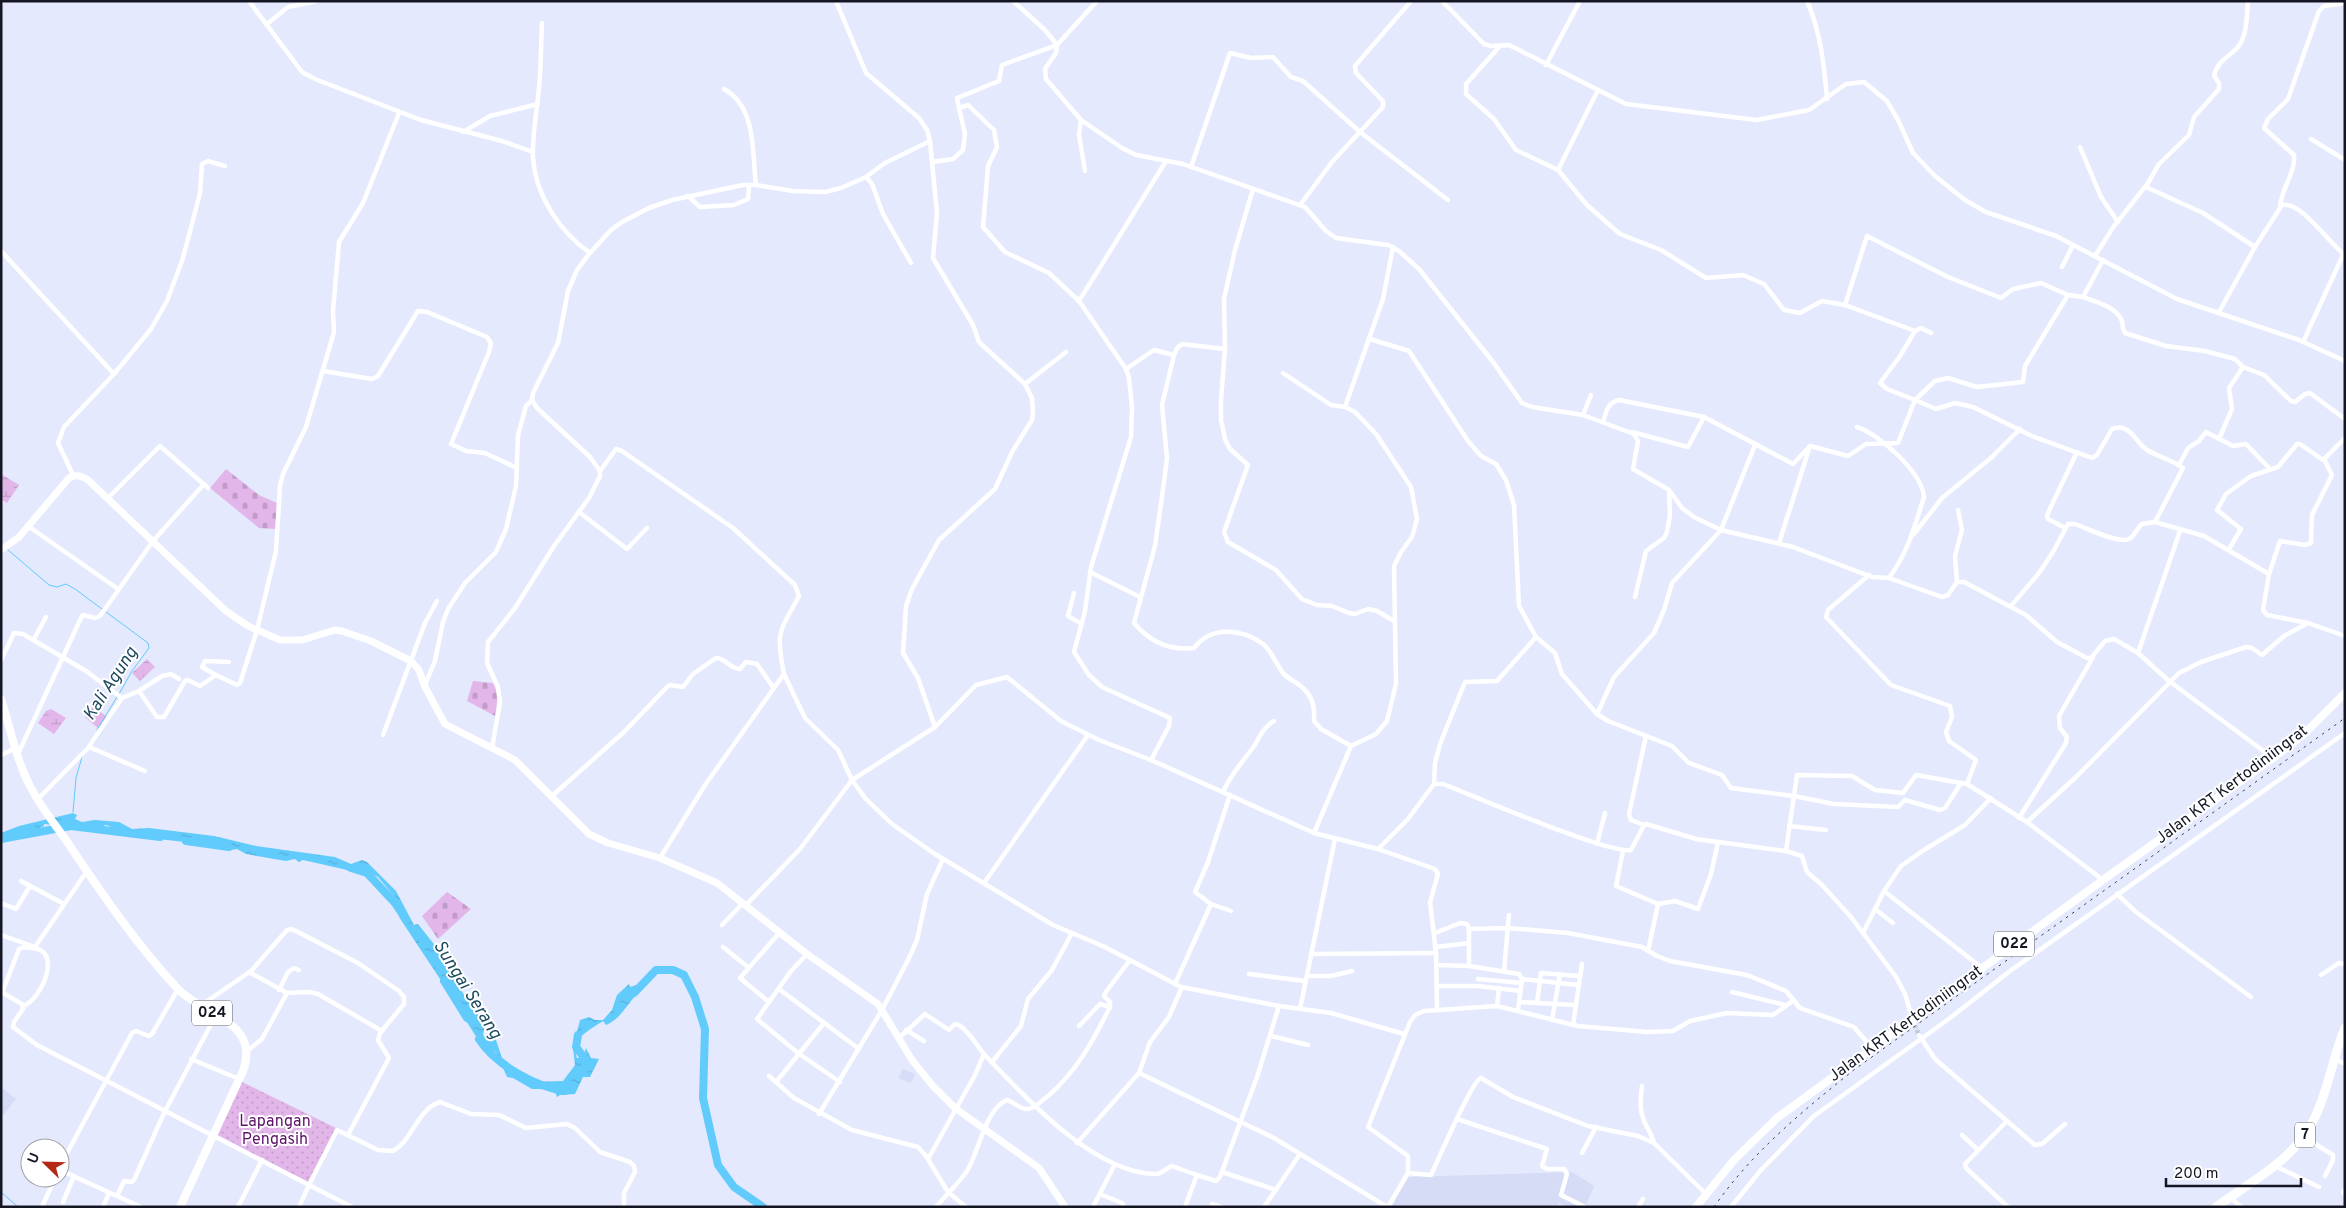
<svg xmlns="http://www.w3.org/2000/svg" width="2346" height="1208" font-family="Overpass,sans-serif">
	<style>
		.built { fill: #d6dcf6 }
		.wetland { fill: url(#wetland-marsh) }
		.cemetery { fill: url(#cemetery-stones) }
		.park { fill: url(#park-dots) }
		.water { fill: url(#water-ripples) }
		.lines { fill: none; stroke-linecap: round; stroke-linejoin: round }
		.stream { stroke: #61cbfc; stroke-width: 1 }
		.river { stroke: #61cbfc; stroke-width: 8 }
		.street-tunnel { stroke: #c5c9dd; stroke-width: 4.5; stroke-dasharray: 4.5 2; stroke-linecap: butt }
		.street { stroke: #fff; stroke-width: 4.5 }
		.secondary { stroke: #fff; stroke-width: 7 }
		.primary { stroke: #fff; stroke-width: 8 }
		.highway { stroke: #fff; stroke-width: 9 }
		.rail { stroke: #3e414f; stroke-width: 1; stroke-dasharray: 2.5 5; stroke-linecap: butt }
		.labels { text-anchor: middle; dominant-baseline: central; stroke-width: 4; stroke-linejoin: round; paint-order: stroke }
		.shield { fill: #fff; stroke: #5a5c65; stroke-width: 1 }
		.shield-label { font-size: 15px; font-weight: bold; fill: #141623 }
		.street-label { font-size: 16px; fill: #141623; stroke: #fff }
		.park-label { font-size: 16px; fill: #5e1269; stroke: #fff }
		.water-label { font-size: 18px; font-style: italic; fill: #1e4b5f; stroke: #fff }
	</style>
	<defs>
		<pattern id="wetland-marsh" width="20" height="14" patternUnits="userSpaceOnUse" patternTransform="scale(1.25)"><rect width="20" height="14" fill="#e3b6ea"/><path d="M1 5h8M5 5V1M11 12h8M15 12V8" fill="none" stroke="#c29cc8"/></pattern>
		<pattern id="cemetery-stones" width="16" height="16" patternUnits="userSpaceOnUse" patternTransform="scale(1.25)"><rect width="16" height="16" fill="#e3b6ea"/><path d="M2 7V4a2 2 0 0 1 4 0v3zM10 15v-3a2 2 0 0 1 4 0v3z" fill="#c29cc8"/></pattern>
		<pattern id="park-dots" width="8" height="8" patternUnits="userSpaceOnUse" patternTransform="scale(1.25)"><rect width="8" height="8" fill="#e3b6ea"/><path d="M2 2h.1M6 6h.1" fill="none" stroke="#c29cc8" stroke-width="1.8" stroke-linecap="round"/></pattern>
		<pattern id="water-ripples" width="26" height="14" patternUnits="userSpaceOnUse" patternTransform="scale(1.25)"><rect width="26" height="14" fill="#61cbfc"/><path d="M2 4q2-2 4 0t4 0M15 11q2-2 4 0t4 0" fill="none" stroke="#53aed8"/></pattern>
	</defs>
	<rect width="100%" height="100%" fill="#e4e9fe"/>
	<g class="built">
		<polygon points="903,1069 915,1074 911,1083 898,1078"/>
		<polygon points="1,1087 16,1099 1,1118"/>
		<polygon points="1572,1172 1594,1186 1585,1207 1568,1207 1559,1203 1557,1207 1392,1207 1407,1177"/>
	</g>
	<g class="wetland">
		<polygon points="1,474 19,485 7,503 1,499"/>
		<polygon points="147,659 155,667 140,681 132,673"/>
		<polygon points="93,707 109,718 100,730 85,717"/>
		<polygon points="51,709 66,718 54,734 38,723 46,711"/>
	</g>
	<g class="cemetery">
		<polygon points="226,469 259,495 277,503 276,529 259,528 210,488"/>
		<path d="M473,681l20,2c6,11 4,21 2,33l-28,-15z"/>
		<polygon points="447,892 471,909 438,939 422,916"/>
	</g>
	<polygon class="park" points="240,1081 336,1128 308,1182 214,1133"/>
	<path class="water" d="M73,813l4,2 -2,4 7,3 13,-2 24,2 13,7 17,-1 65,8 42,10 79,11 16,7 11,-4 5,2 29,29 18,34 4,-1 19,24 19,35 29,42 -2,10 7,4 2,-3 3,1 10,30 5,6 21,9 32,-1 12,-16 -2,-17 7,-28 9,-3 6,3h8l9,-10 5,-15 12,-11 1,3 6,-2 8,1 -4,2 3,1c-15,11 -20,29 -37,36l-3,-4c-13,9 -33,17 -26,37h6l3,-10 5,10 8,1 -9,18h-7l-8,17 -15,1 -3,2 -3,-8h-22l-19,-11 -6,-1 -11,-25 -14,-6 -19,-30 -1,-10 -18,-21 -45,-68 2,-1 -3,-15 -20,-24 -11,-6 -11,1 -53,-12 -4,2 -4,-3 -9,2 -40,-7 -9,-5 -6,1 -13,-6 -17,-3 -7,2 -36,-4 -22,-8 -17,-1 -13,-5 -10,3 -12,-3 -14,2 -26,-3v2c-13,7 -29,7 -43,14v-7l18,-7z"/>
	<g class="lines">
		<g class="stream">
			<polyline points="7,549 49,585 57,587 66,584 75,589 148,643 149,648 132,671 119,694"/>
			<polyline points="97,730 117,697"/>
			<polyline points="85,749 91,740"/>
			<polyline points="73,812 76,778 82,757"/>
			<polyline points="1,1192 18,1207"/>
		</g>
		<g class="river">
			<polyline points="1,839 71,826 160,837"/>
			<polyline points="186,841 229,847"/>
			<polyline points="351,868 367,873 395,903 405,918"/>
			<polyline points="444,981 467,1018"/>
			<polyline points="634,993 656,970 673,970 684,975 695,997 705,1029 703,1098 718,1165 734,1187 763,1207"/>
			<polyline points="578,1035 576,1047 588,1063"/>
			<path d="M479,1039c16,25 56,48 86,52"/>
		</g>
		<polyline class="street-tunnel" points="1914,1024 1919,1035"/>
		<g class="street">
			<polyline points="249,1 302,72 315,79 421,120 502,141 533,152"/>
			<polyline points="836,1 866,73 919,118 927,130 930,141 937,213 933,258 973,325 979,342 1025,384 1032,398 1033,411 1032,420 1012,452 995,489 939,540 912,589 906,606 903,653 918,678 935,727"/>
			<polyline points="1013,1 1045,30 1057,45 1056,53 1045,69 1046,79 1081,120 1122,148 1136,155 1183,164 1305,207 1326,231 1336,238 1388,245 1399,251 1419,269 1493,362 1522,403 1532,407 1583,415 1634,434 1638,441 1633,469 1669,490 1682,508 1694,517 1721,530 1793,547 1872,577 1889,578 1942,597 1948,595 1957,582 1964,582 2026,615 2057,642 2087,658 2091,658 2105,641 2114,639 2138,653 2169,681 2273,758"/>
			<polyline points="1442,1 1484,44 1491,46 1509,45 1626,104 1757,120 1809,110 1846,84 1864,82 1887,101 1898,120 1913,153 1935,176 1965,200 1986,212 2056,236 2177,299 2299,340 2345,361"/>
			<path d="M1807,1c14,32 17,64 20,98"/>
			<path d="M542,23c-1,22 -1,44 -3,65 -2,23 -7,47 -6,69 2,38 27,75 57,96"/>
			<polyline points="267,24 288,7 317,1"/>
			<polyline points="1500,46 1466,84 1466,94 1494,119 1516,150 1558,170 1587,205 1620,234 1661,250 1706,278 1743,275 1764,284 1784,310 1800,313 1822,301 1845,305"/>
			<polyline points="1546,65 1580,1"/>
			<path d="M724,89c33,18 28,65 32,96"/>
			<polyline points="959,108 957,98 999,81 1002,65 1057,45 1097,1"/>
			<polyline points="1081,120 1079,135 1085,171"/>
			<polyline points="463,132 490,116 538,104"/>
			<polyline points="2311,139 2345,160"/>
			<polyline points="2080,147 2101,197 2118,222"/>
			<polyline points="932,162 953,159 963,150 965,134 959,108 968,105 994,130 997,147 988,166 983,227 1005,252 1049,273 1079,301 1126,369 1129,378 1132,407 1131,437 1091,567 1085,611 1074,652 1089,675 1102,687 1170,718 1169,726 1151,760"/>
			<polyline points="1191,167 1230,53 1251,58 1273,57 1291,77 1303,81 1360,132 1448,200"/>
			<polyline points="1558,170 1598,90"/>
			<polyline points="866,177 885,163 930,141"/>
			<polyline points="2146,187 2203,213 2255,247"/>
			<polyline points="1253,189 1235,250 1224,299 1225,349 1221,400 1221,420 1225,439 1230,449 1248,465 1224,532 1228,542 1276,570 1302,599 1317,605 1332,606 1349,613 1355,614 1368,609 1377,611 1394,621"/>
			<polyline points="688,196 700,207 734,205 748,199 749,185"/>
			<polyline points="1300,205 1332,162 1383,107 1383,101 1356,73 1355,66 1411,1"/>
			<path d="M2280,207c1,-18 16,-35 14,-52l-30,-27 4,-9 20,-20 31,-88 5,-5 21,-3"/>
			<polyline points="1,251 114,374"/>
			<path d="M2095,256l19,-30 34,-43 11,-19 30,-29 5,-18 25,-28v-6l-5,-7c3,-15 15,-19 24,-29 9,-11 9,-32 10,-46"/>
			<path d="M2103,260l-20,37c13,5 31,9 38,22 3,5 0,9 4,14l41,13 39,5 30,8 8,8 21,8 27,26 4,1 10,-8 5,-1 35,26"/>
			<polyline points="2062,267 2073,245"/>
			<polyline points="1079,301 1166,161"/>
			<path d="M2219,312l36,-65 27,-42c20,-4 47,39 63,50"/>
			<polyline points="1915,331 1845,305 1867,236 1948,277 2001,298 2013,289 2041,283 2068,295"/>
			<polyline points="1931,333 1921,328 1915,331 1900,356 1880,383 1887,389 1915,400 1935,381 1948,378 1977,387 2023,382 2025,366 2068,295 2083,297"/>
			<polyline points="1370,339 1409,351 1468,441 1481,456 1496,464 1506,480 1514,505 1519,606 1536,637 1555,653 1562,674 1597,714 1608,721 1672,746 1689,763 1722,775 1731,788 1794,796 1834,804 1898,807 1905,800 1940,810 1945,808 1961,783 1967,784 2027,822 2103,880"/>
			<polyline points="2303,342 2343,255"/>
			<path d="M1225,349l-43,-5 -5,4 -3,7 -12,50 5,53 -3,24 -9,64 -21,77c16,19 35,28 60,25 17,-22 47,-20 69,-4 8,6 13,20 20,29 3,4 8,6 12,9 16,10 20,21 19,39l7,8 30,17"/>
			<polyline points="1126,369 1154,350 1174,355"/>
			<polyline points="323,371 372,379 378,376 418,311 427,312 487,337 491,343 489,352 451,444 466,451 485,453 517,468"/>
			<polyline points="1283,373 1331,405 1345,407"/>
			<polyline points="1025,384 1066,352"/>
			<polyline points="1583,415 1591,395"/>
			<path d="M1603,422c3,-10 5,-20 16,-22l85,17 89,47 17,-18 38,10 18,-12 32,-1 17,-43 21,9 19,-6 18,4 59,29 60,22 5,-3 15,-26c18,-7 23,13 35,21 12,7 25,10 36,18l-28,54"/>
			<path d="M1857,427c22,7 65,45 67,70 -9,29 -17,57 -35,81"/>
			<polyline points="1632,432 1688,447 1704,417"/>
			<polyline points="2219,439 2232,409 2229,388 2243,367"/>
			<polyline points="2324,459 2332,475 2312,515 2311,543 2305,545 2280,541 2269,574 2263,610 2267,615 2308,623 2345,636"/>
			<polyline points="2179,465 2188,448 2199,441 2206,432 2233,446 2246,444 2270,469"/>
			<path d="M600,471l16,-22 6,2 111,77 62,57 4,11c-19,36 -24,34 -15,78"/>
			<polyline points="73,475 58,443 64,427 114,374 151,329 167,301 183,258 200,193 202,164 208,161 225,166"/>
			<polyline points="108,498 160,446 208,488"/>
			<polyline points="579,512 627,549 647,528"/>
			<polyline points="28,526 118,589"/>
			<polyline points="2065,528 2048,519 2047,515 2077,452"/>
			<polyline points="1914,534 1942,498 1992,457 2020,429"/>
			<polyline points="1779,543 1809,449"/>
			<polyline points="2229,549 2241,529 2217,510 2226,494 2251,476 2278,467 2297,444 2300,444 2323,460 2345,438"/>
			<polyline points="1090,572 1140,597"/>
			<polyline points="1869,575 1828,610 1826,617 1891,685 1950,706 1952,717 1946,732 1949,741 1976,760 1967,784"/>
			<polyline points="1957,582 1955,556 1962,530 1958,510"/>
			<polyline points="1074,593 1068,616 1082,624"/>
			<polyline points="1635,597 1646,551 1664,538 1667,532 1670,515 1669,492"/>
			<path d="M2011,606l28,-33 14,-21 15,-28h7c11,4 44,20 54,15 6,-3 8,-11 13,-15l13,-2 49,14 65,38"/>
			<polyline points="34,639 46,617"/>
			<polyline points="2138,653 2180,531"/>
			<polyline points="1,660 14,633 23,634 86,671 122,698"/>
			<polyline points="216,675 237,685 240,683 257,630 276,551 280,486 283,474 306,427 334,332 333,311 339,242 363,203 399,113"/>
			<polyline points="425,685 435,661 443,622 448,609 465,583 496,552 506,529 516,486 518,435 526,406 532,400"/>
			<polyline points="139,691 157,717 164,717 185,681 188,680 200,686 216,675 202,667 205,661 229,662"/>
			<polyline points="1597,714 1614,677 1654,633 1664,610 1672,583 1721,530 1755,445"/>
			<polyline points="383,735 425,623 437,601"/>
			<polyline points="89,747 145,771"/>
			<polyline points="492,748 500,702 498,687 487,663 488,642 515,608 554,546 589,498 600,476 600,471 590,457 537,408 532,400 533,393 558,343 568,291 577,270 589,254 611,230 622,222 649,208 672,200 743,185 756,185 793,191 825,192 841,188 866,177 872,184 883,214 911,263"/>
			<polyline points="18,754 81,618 83,615 95,618 100,616 153,541 204,484"/>
			<polyline points="1,755 16,748"/>
			<path d="M1434,784h9c29,11 167,71 188,66l12,-23 3,-3 50,15 90,12 16,5 5,16 15,13 29,32 45,60 9,17 9,30"/>
			<path d="M1223,792c8,-18 17,-27 29,-43 8,-11 9,-20 22,-28"/>
			<polyline points="1230,795 1208,862 1195,892 1211,904 1231,911"/>
			<path d="M552,796l73,-65 42,-44 3,-2 13,2 10,-13 23,-16c10,0 14,11 24,11l6,-7 11,2 16,23"/>
			<polyline points="38,799 87,749 122,698 139,691 162,676 171,674 179,679"/>
			<polyline points="2019,818 2066,743 2067,737 2060,728 2059,716 2093,657"/>
			<polyline points="2027,822 2076,777 2179,673 2201,662 2246,647 2252,648 2262,655 2284,636 2308,623"/>
			<polyline points="1644,825 1631,820 1629,814 1646,736"/>
			<polyline points="1789,826 1826,830"/>
			<polyline points="1314,833 1351,746 1376,734 1387,721 1396,684 1394,566 1401,552 1412,537 1417,519 1411,487 1376,434 1355,412 1345,407 1383,299 1393,247"/>
			<polyline points="1597,844 1605,813"/>
			<polyline points="1378,849 1408,819 1434,784 1435,763 1440,744 1465,682 1497,681 1536,637"/>
			<polyline points="1623,851 1616,886 1658,904"/>
			<polyline points="1786,851 1797,775 1852,776 1875,790 1903,793 1916,775 1961,783"/>
			<polyline points="660,858 705,785 784,674 805,718 838,750 852,780 865,798 892,824 935,854 1053,925 1105,947 1181,987 1279,1006 1331,1013 1404,1034"/>
			<polyline points="21,881 64,904"/>
			<polyline points="984,883 1088,735"/>
			<polyline points="1884,891 1982,968"/>
			<polyline points="2117,894 2136,912 2251,997"/>
			<polyline points="1,903 16,909 30,886"/>
			<polyline points="746,905 800,849 852,780 935,727 976,685 1007,677 1061,721 1099,740 1151,760 1314,833 1378,849 1435,869 1438,874 1430,902 1436,953 1437,1009"/>
			<polyline points="1875,909 1893,923"/>
			<polyline points="722,925 743,903"/>
			<polyline points="1469,929 1508,928 1568,933 1642,947 1657,956 1670,961 1747,975 1786,991 1800,1008 1854,1027 1872,1048"/>
			<polyline points="1435,933 1460,923 1467,924 1469,929 1469,966"/>
			<polyline points="1863,933 1884,891 1901,866 1924,850 1965,825 1991,798"/>
			<polyline points="1,935 35,947 87,871"/>
			<polyline points="723,947 749,968"/>
			<polyline points="1436,947 1469,943"/>
			<polyline points="1648,951 1658,904 1675,901 1698,909 1711,874 1718,842"/>
			<polyline points="807,954 791,971 757,1019 798,1053 840,1082"/>
			<polyline points="1311,954 1436,953"/>
			<polyline points="1437,965 1469,966 1519,974 1522,979 1518,1010"/>
			<polyline points="1504,971 1509,915"/>
			<polyline points="249,972 287,993 309,992 318,994 382,1031"/>
			<polyline points="1249,974 1305,981"/>
			<polyline points="2321,975 2339,963 2345,964"/>
			<polyline points="1307,976 1331,976 1352,971"/>
			<polyline points="1478,979 1522,983"/>
			<polyline points="1522,979 1578,985"/>
			<polyline points="1175,984 1211,904"/>
			<polyline points="1438,986 1478,986 1521,991"/>
			<polyline points="779,989 859,1049"/>
			<polyline points="279,990 288,972 294,968 299,970"/>
			<polyline points="1,992 22,1004 23,1009 14,1022 13,1027 37,1045 309,1185 299,1207"/>
			<polyline points="1732,992 1785,1005"/>
			<path d="M2,993l17,-44c5,-3 6,-1 11,-1 35,-1 11,53 -7,58"/>
			<polyline points="769,1002 740,978 780,932"/>
			<polyline points="1519,1002 1575,1005"/>
			<polyline points="1537,1003 1541,973 1579,976"/>
			<polyline points="200,1006 251,971 287,930 292,929 358,963 399,991 404,997 404,1004 380,1033 378,1040 389,1058 348,1135"/>
			<polyline points="1497,1006 1499,988"/>
			<polyline points="1300,1009 1335,839"/>
			<polyline points="1552,1020 1560,974"/>
			<polyline points="1573,1025 1582,964"/>
			<polyline points="1079,1026 1100,1004 1110,1007"/>
			<polyline points="906,1030 924,1041"/>
			<polyline points="1919,1035 1935,1059 2035,1145 2042,1144 2065,1124"/>
			<polyline points="1271,1036 1308,1045"/>
			<path d="M899,1038l26,-24 24,16 6,-6 4,1c11,7 17,20 25,29 40,42 110,120 172,120 6,0 10,-6 16,-8l25,9"/>
			<polyline points="247,1051 262,1039 287,993"/>
			<polyline points="191,1059 239,1079"/>
			<polyline points="2335,1059 2345,1064"/>
			<polyline points="992,1062 1021,1026 1028,999 1052,970 1072,933"/>
			<polyline points="1139,1073 1274,1138 1387,1207"/>
			<polyline points="769,1076 794,1098 852,1130 918,1147 926,1156 948,1192 966,1207"/>
			<polyline points="776,1082 824,1023"/>
			<path d="M1642,1086c-1,11 -3,22 1,32 3,9 9,16 11,25"/>
			<polyline points="819,1114 882,1010 909,958 917,940 927,894 943,859"/>
			<polyline points="1457,1119 1547,1149 1542,1166 1547,1169 1564,1169 1567,1174 1561,1195 1585,1207"/>
			<polyline points="2007,1121 1965,1164 1966,1168 2008,1207"/>
			<polyline points="1962,1135 1978,1150"/>
			<polyline points="2304,1137 2333,1155 2333,1160 2325,1176"/>
			<polyline points="1077,1143 1139,1073 1150,1042 1169,1017 1182,987"/>
			<polyline points="1582,1153 1596,1127"/>
			<polyline points="928,1159 975,1075 984,1054"/>
			<polyline points="60,1166 132,1033 136,1031 149,1036 152,1034 178,989"/>
			<polyline points="2275,1166 2319,1187"/>
			<polyline points="60,1170 141,1207"/>
			<polyline points="1222,1172 1276,1190"/>
			<path d="M1408,1173l23,2c7,-14 41,-95 50,-97l32,19 75,29 50,10 16,7 52,51"/>
			<polyline points="2345,1190 2343,1192 2345,1195"/>
			<polyline points="1100,1194 1122,1203 1124,1207"/>
			<polyline points="117,1196 124,1181 132,1182 134,1180 165,1111 216,1015"/>
			<polyline points="2230,1197 2241,1207"/>
			<polyline points="63,1202 74,1176"/>
			<polyline points="1212,1204 1221,1207"/>
			<polyline points="42,1207 55,1178"/>
			<polyline points="103,1207 109,1193"/>
			<polyline points="238,1207 262,1160"/>
			<path d="M352,1207l-43,-22 28,-55 41,20 15,1c20,-11 24,-42 47,-49l31,12 28,1 27,13 41,-4 8,4 25,24 30,10 4,4 1,6 -11,21v14"/>
			<path d="M936,1207c10,-12 22,-23 31,-36 12,-19 18,-62 40,-71 7,2 14,10 21,9 8,-1 14,-9 20,-13 29,-25 45,-55 62,-89v-5l-6,-6 1,-3 25,-33"/>
			<polyline points="1093,1207 1115,1164"/>
			<polyline points="1185,1207 1197,1175 1216,1181 1220,1177 1257,1077 1279,1006"/>
			<polyline points="1264,1207 1300,1154"/>
			<polyline points="1388,1207 1408,1173 1408,1156 1368,1127 1410,1022 1415,1015 1424,1011 1497,1006 1578,1026 1647,1032 1673,1031 1690,1021 1727,1013 1773,1015 1794,1000"/>
			<polyline points="1638,1207 1643,1199"/>
			<polyline points="1731,1207 1761,1170 1814,1116 1950,1018 2010,971 2345,733"/>
		</g>
		<path class="secondary" d="M1,550l18,-13 50,-59c6,-4 13,-2 19,2l138,131 22,15 32,14h22l33,-10 7,1 29,10 40,20 8,9 6,17 20,37 70,36 74,74 19,9 52,15 57,25 90,71 71,50 34,56 21,26 22,22 84,60 26,39"/>
		<g class="primary">
			<path d="M1,699c9,28 15,60 29,87 11,22 28,42 42,63 32,48 66,97 105,139 26,28 84,33 66,83l-63,136"/>
			<polyline points="1696,1207 1734,1160 1777,1118 2103,880 2273,758 2304,734 2345,693"/>
		</g>
		<path class="highway" d="M2216,1207c36,-26 82,-49 100,-92 13,-28 17,-59 29,-87"/>
		<path class="rail" d="M1714,1207c38,-55 90,-97 141,-138l490,-351"/>
	</g>
	<g class="labels">
		<g class="shield">
			<rect x="1994" y="931.5" width="40" height="25" rx="4"/>
			<rect x="192" y="1000.5" width="40" height="25" rx="4"/>
			<rect x="2295" y="1122.5" width="20" height="25" rx="4"/>
		</g>
		<g class="shield-label">
			<text x="2014" y="944">022</text>
			<text x="212" y="1013">024</text>
			<text x="2305" y="1135">7</text>
		</g>
		<g class="street-label">
			<text transform="translate(2232 785) rotate(-37)">Jalan KRT Kertodiniingrat</text>
			<text transform="translate(1906 1024) rotate(-36)">Jalan KRT Kertodiniingrat</text>
		</g>
		<g class="park-label">
			<text x="275" y="1122">Lapangan<tspan x="275" dy="18">Pengasih</tspan></text>
		</g>
		<g class="water-label">
			<text transform="translate(111 684) rotate(-57)">Kali Agung</text>
			<text transform="translate(467 990) rotate(58)">Sungai Serang</text>
		</g>
	</g>
	<rect width="2346" height="1208" fill="none" stroke="#141623" stroke-width="5"/>
	<g transform="translate(45 1163) rotate(293)"><circle r="24" fill="#ffffff" stroke="#a1a2a7"/>
	<path d="M0-4L9 19L0 12L-9 19Z" fill="#b52818"/>
	<text y="-8" font-size="14" font-weight="bold" text-anchor="middle" fill="#141623">U</text>
	</g>
	<path d="M2166 1178v8h135v-8" fill="none" stroke="#141623" stroke-width="2.5"/>
	<text x="2174" y="1178" font-size="15" fill="#141623" stroke="#ffffff" stroke-width="4" paint-order="stroke">200 m</text>
</svg>
